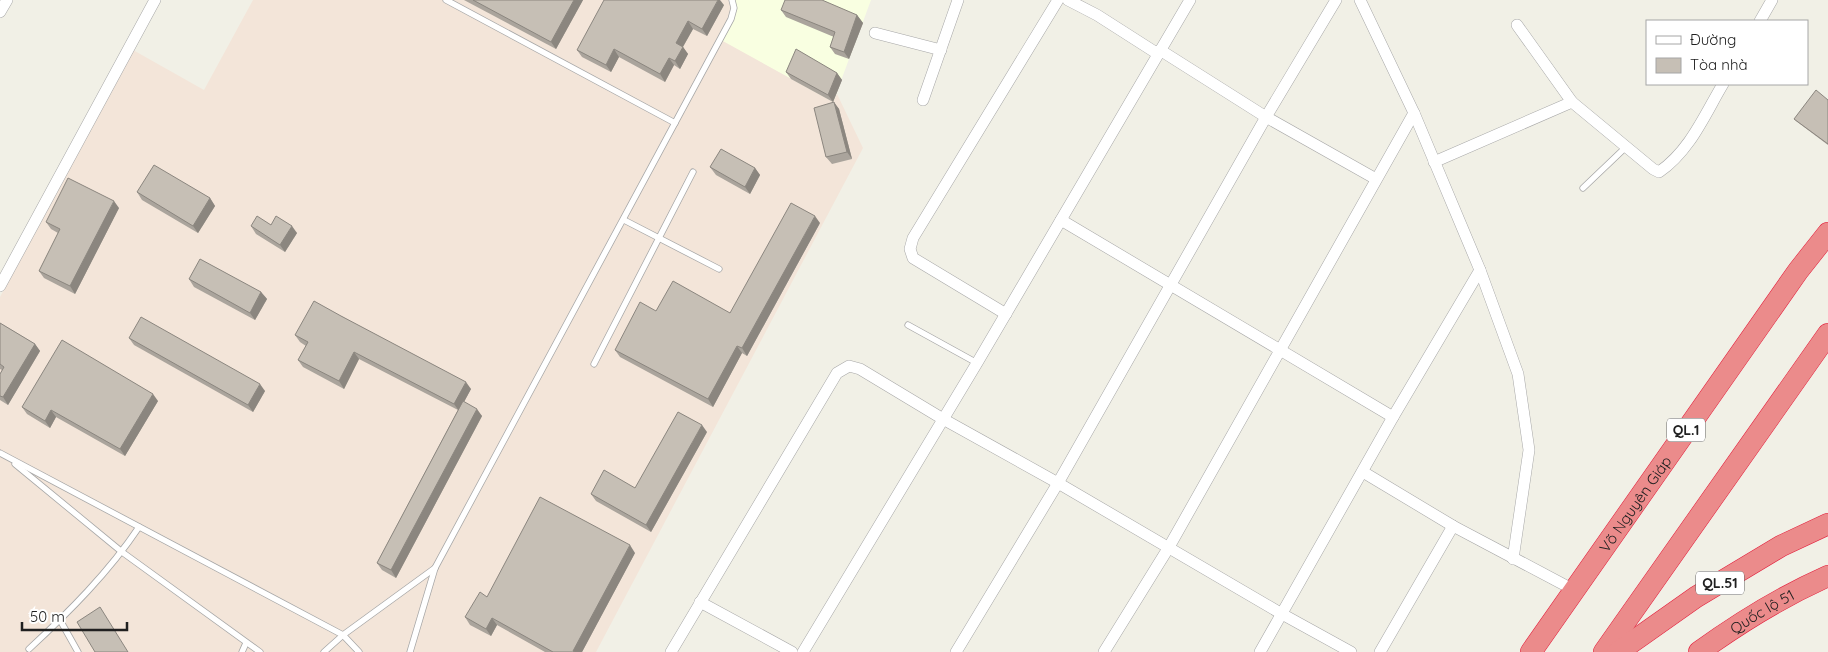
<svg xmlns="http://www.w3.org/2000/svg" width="1828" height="652" font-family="Quicksand,sans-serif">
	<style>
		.education { fill: #f9ffe1 }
		.military { fill: #f3e5d9 }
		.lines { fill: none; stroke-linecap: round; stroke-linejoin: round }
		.lane-casing { stroke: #a7a7a7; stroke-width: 7 }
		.street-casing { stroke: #a7a7a7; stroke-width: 12 }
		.highway-casing { stroke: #e31f3d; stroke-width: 22 }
		.lane { stroke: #fff; stroke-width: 5.5 }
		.street { stroke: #fff; stroke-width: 11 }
		.highway { stroke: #eb8b8b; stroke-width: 21 }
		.wall { fill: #aaa49c }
		.shaded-wall { fill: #8b867f }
		.building { fill: #c6bfb5; stroke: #8b867f }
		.labels { text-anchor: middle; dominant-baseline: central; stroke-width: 4; stroke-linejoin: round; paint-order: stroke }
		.shield { fill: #fff; stroke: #636363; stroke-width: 1 }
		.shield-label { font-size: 14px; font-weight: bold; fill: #202020 }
		.street-label { font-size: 15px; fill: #202020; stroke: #fff }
	</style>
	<rect width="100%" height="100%" fill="#f1f0e6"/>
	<polygon class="education" points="732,0 871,0 833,102 720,40"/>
	<polygon class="military" points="253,0 732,0 734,8 721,40 833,102 837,94 863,148 596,652 0,652 0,297 133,50 204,90"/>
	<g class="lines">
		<defs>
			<g id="lane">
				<polyline points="446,0 675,123"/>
				<polyline points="1583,188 1626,147"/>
				<polyline points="624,220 719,269"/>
				<polyline points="908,325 977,363"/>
				<polyline points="594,364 693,172"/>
				<polyline points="0,453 343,635 359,652"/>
				<polyline points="15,464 122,552 260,652"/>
				<polyline points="60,620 78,652"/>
				<path d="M29,649c40,-37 80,-77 110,-122"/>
				<polyline points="242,652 246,643"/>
				<polyline points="324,652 343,635 435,568"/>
				<polyline points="410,652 435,568 731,19 734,8 732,0"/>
			</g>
			<g id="street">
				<polyline points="1068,0 1097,15 1158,54"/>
				<polyline points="1360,0 1414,113 1480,270 1518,374 1529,450 1513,559"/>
				<polyline points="0,12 7,0"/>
				<polyline points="1760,21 1772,0"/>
				<polyline points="1517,25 1572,102"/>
				<polyline points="875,33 941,50"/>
				<polyline points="1160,50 1266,117 1376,179"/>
				<polyline points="923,100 958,0"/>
				<path d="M1434,162l138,-60 81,67 6,3c31,-21 46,-58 64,-88"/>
				<polyline points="1061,220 1393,417"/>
				<polyline points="0,286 155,0"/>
				<polyline points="1006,314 913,258 910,249 913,238 1058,0"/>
				<polyline points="1363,472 1453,526 1574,590"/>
				<polyline points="700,602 792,652"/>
				<polyline points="671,652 837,373 849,366 860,369 943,419 1058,483 1282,614 1351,652"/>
				<polyline points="803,652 977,363 1190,0"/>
				<polyline points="956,652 1058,483 1266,117 1336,0"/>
				<polyline points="1104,652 1169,547 1414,113"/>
				<polyline points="1260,652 1393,417 1480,270"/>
				<polyline points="1380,652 1453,526"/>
			</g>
			<g id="highway">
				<path id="s1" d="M1531,652l267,-381 30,-38"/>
				<polyline points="1604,652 1828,334"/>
				<polyline points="1618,652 1696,597 1781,546 1828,524"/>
				<path id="s2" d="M1699,652c40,-29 84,-56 129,-76"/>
			</g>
		</defs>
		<use href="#lane" class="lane-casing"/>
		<use href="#street" class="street-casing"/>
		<use href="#highway" class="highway-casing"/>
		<use href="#lane" class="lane"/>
		<use href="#street" class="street"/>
		<use href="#highway" class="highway"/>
	</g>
	<g class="wall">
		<polygon points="464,0 583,0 556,49"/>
		<polygon points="724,5 707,36 693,29 683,47 688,54 680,69 674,65 665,82 619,57 611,72 582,57 577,50"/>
		<polygon points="781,10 857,15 863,23 849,59 835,54 830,47 834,37 786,17"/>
		<polygon points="786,72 837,73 842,80 833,102 839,109 852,159 832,164 826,157 833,102 791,79"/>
		<polygon points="1828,100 1828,145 1796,121 1794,119"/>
		<polygon points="710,167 755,168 760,175 750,194 716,175"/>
		<polygon points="137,192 210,198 215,206 198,233 142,200"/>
		<polygon points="119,208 75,294 44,278 39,271 58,233 51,229 46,222"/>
		<polygon points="820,223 747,356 742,353 713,407 620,357 615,350 656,311 730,313"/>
		<polygon points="271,225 297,233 285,252 256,234 251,226"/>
		<polygon points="189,279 261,292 267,299 255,320 194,287"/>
		<polygon points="341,316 471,389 464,402 482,416 396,578 382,570 377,563 458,410 359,359 344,389 303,367 298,360 306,346 300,342 295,335"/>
		<polygon points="0,323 35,344 40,351 8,405 0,400 0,374 2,370 0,369"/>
		<polygon points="129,338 265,391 253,412 134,345"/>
		<polygon points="158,401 125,456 56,417 50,428 27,414 22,407"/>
		<polygon points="707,432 651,532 596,501 591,494 635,488"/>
		<polygon points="635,553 582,652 545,652 497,625 491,636 470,625 465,617 487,597"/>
	</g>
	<g class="shaded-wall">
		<polygon points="574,0 583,0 556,49 551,42"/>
		<polygon points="718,0 720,0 724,5 707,36 702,29"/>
		<polygon points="857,15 863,23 849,59 844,52"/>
		<polygon points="688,21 693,29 681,50 676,43"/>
		<polygon points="683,47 688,54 680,69 675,61"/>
		<polygon points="614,49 619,57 611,72 606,65"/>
		<polygon points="669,58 674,65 665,82 660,74"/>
		<polygon points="837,73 842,80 833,102 828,95"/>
		<polygon points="834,102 839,109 852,159 847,152"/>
		<polygon points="755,168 760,175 750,194 745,187"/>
		<polygon points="210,198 215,206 198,233 193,226"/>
		<polygon points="114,201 119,208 75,294 70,286"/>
		<polygon points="815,216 820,223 747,356 742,348"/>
		<polygon points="292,226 297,233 285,252 280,245"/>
		<polygon points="261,292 267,299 255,320 250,313"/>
		<polygon points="35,344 40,351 8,405 3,397"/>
		<polygon points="737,346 742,353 713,407 708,399"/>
		<polygon points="354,352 359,359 344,389 339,381"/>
		<polygon points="466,382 471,389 459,411 454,404"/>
		<polygon points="260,384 265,391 253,412 248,405"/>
		<polygon points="153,394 158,401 125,456 120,449"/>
		<polygon points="477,409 482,416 396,578 391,570"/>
		<polygon points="51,410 56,417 50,428 45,421"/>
		<polygon points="702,425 707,432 651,532 646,525"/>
		<polygon points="630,545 635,553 582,652 574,652 573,651"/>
		<polygon points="492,618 497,625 491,636 486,629"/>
	</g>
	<g class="building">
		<polygon points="473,0 574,0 551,42"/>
		<polygon points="604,0 718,0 702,29 688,21 676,43 683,47 675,61 669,58 660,74 614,49 606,65 577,50"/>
		<polygon points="785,0 822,0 857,15 844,52 830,47 835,32 781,10"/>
		<polygon points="796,49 837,73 828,95 786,72"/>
		<polygon points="1816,90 1828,100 1828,144 1794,119"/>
		<polygon points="834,102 847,152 826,157 814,108"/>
		<polygon points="721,149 755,168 745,187 710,167"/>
		<polygon points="154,165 210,198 193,226 137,192"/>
		<polygon points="68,178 114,201 70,286 39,271 60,229 46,222"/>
		<polygon points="791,203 815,216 742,348 737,346 708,399 615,350 640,302 656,311 673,281 730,313"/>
		<polygon points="257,216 271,225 276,216 292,226 280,245 251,226"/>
		<polygon points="200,259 261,292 250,313 189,279"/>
		<polygon points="314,301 341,316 466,382 454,404 354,352 339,381 298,360 308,342 295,335"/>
		<polygon points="141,317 260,384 248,405 129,338"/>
		<polygon points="0,323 35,344 3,397 0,396 0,374 4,367 0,364"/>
		<polygon points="62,340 153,394 120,449 51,410 45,421 22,407"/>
		<polygon points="463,401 477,409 391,570 377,563"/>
		<polygon points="678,412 702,425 646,525 591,494 604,470 635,488"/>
		<polygon points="540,497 630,545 573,651 575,652 553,652 492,618 486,629 465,617 480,592 487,597"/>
		<polygon points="100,607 128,652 95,652 77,622"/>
	</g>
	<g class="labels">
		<g class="shield">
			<rect x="1667" y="418.5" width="38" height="23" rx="4"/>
			<rect x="1696" y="571.5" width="48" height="23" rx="4"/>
		</g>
		<g class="shield-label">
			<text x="1686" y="430">QL.1</text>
			<text x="1720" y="583">QL.51</text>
		</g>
		<g class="street-label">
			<text stroke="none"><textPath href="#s1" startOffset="181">Võ Nguyên Giáp</textPath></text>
			<text stroke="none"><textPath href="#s2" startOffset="75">Quốc lộ 51</textPath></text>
		</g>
	</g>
	<rect x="1646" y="20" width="162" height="65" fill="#ffffff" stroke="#a6a6a6"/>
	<rect x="1656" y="36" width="25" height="8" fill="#ffffff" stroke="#a6a6a6"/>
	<text x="1690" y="45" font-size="15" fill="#202020">Đường</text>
	<rect x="1656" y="58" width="25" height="15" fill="#c6bfb5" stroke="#a6a6a6"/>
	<text x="1690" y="70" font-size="15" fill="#202020">Tòa nhà</text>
	<path d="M22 622v8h105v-8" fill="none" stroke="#202020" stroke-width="2.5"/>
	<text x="30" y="622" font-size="15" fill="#202020" stroke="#ffffff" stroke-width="4" paint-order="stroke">50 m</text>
</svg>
